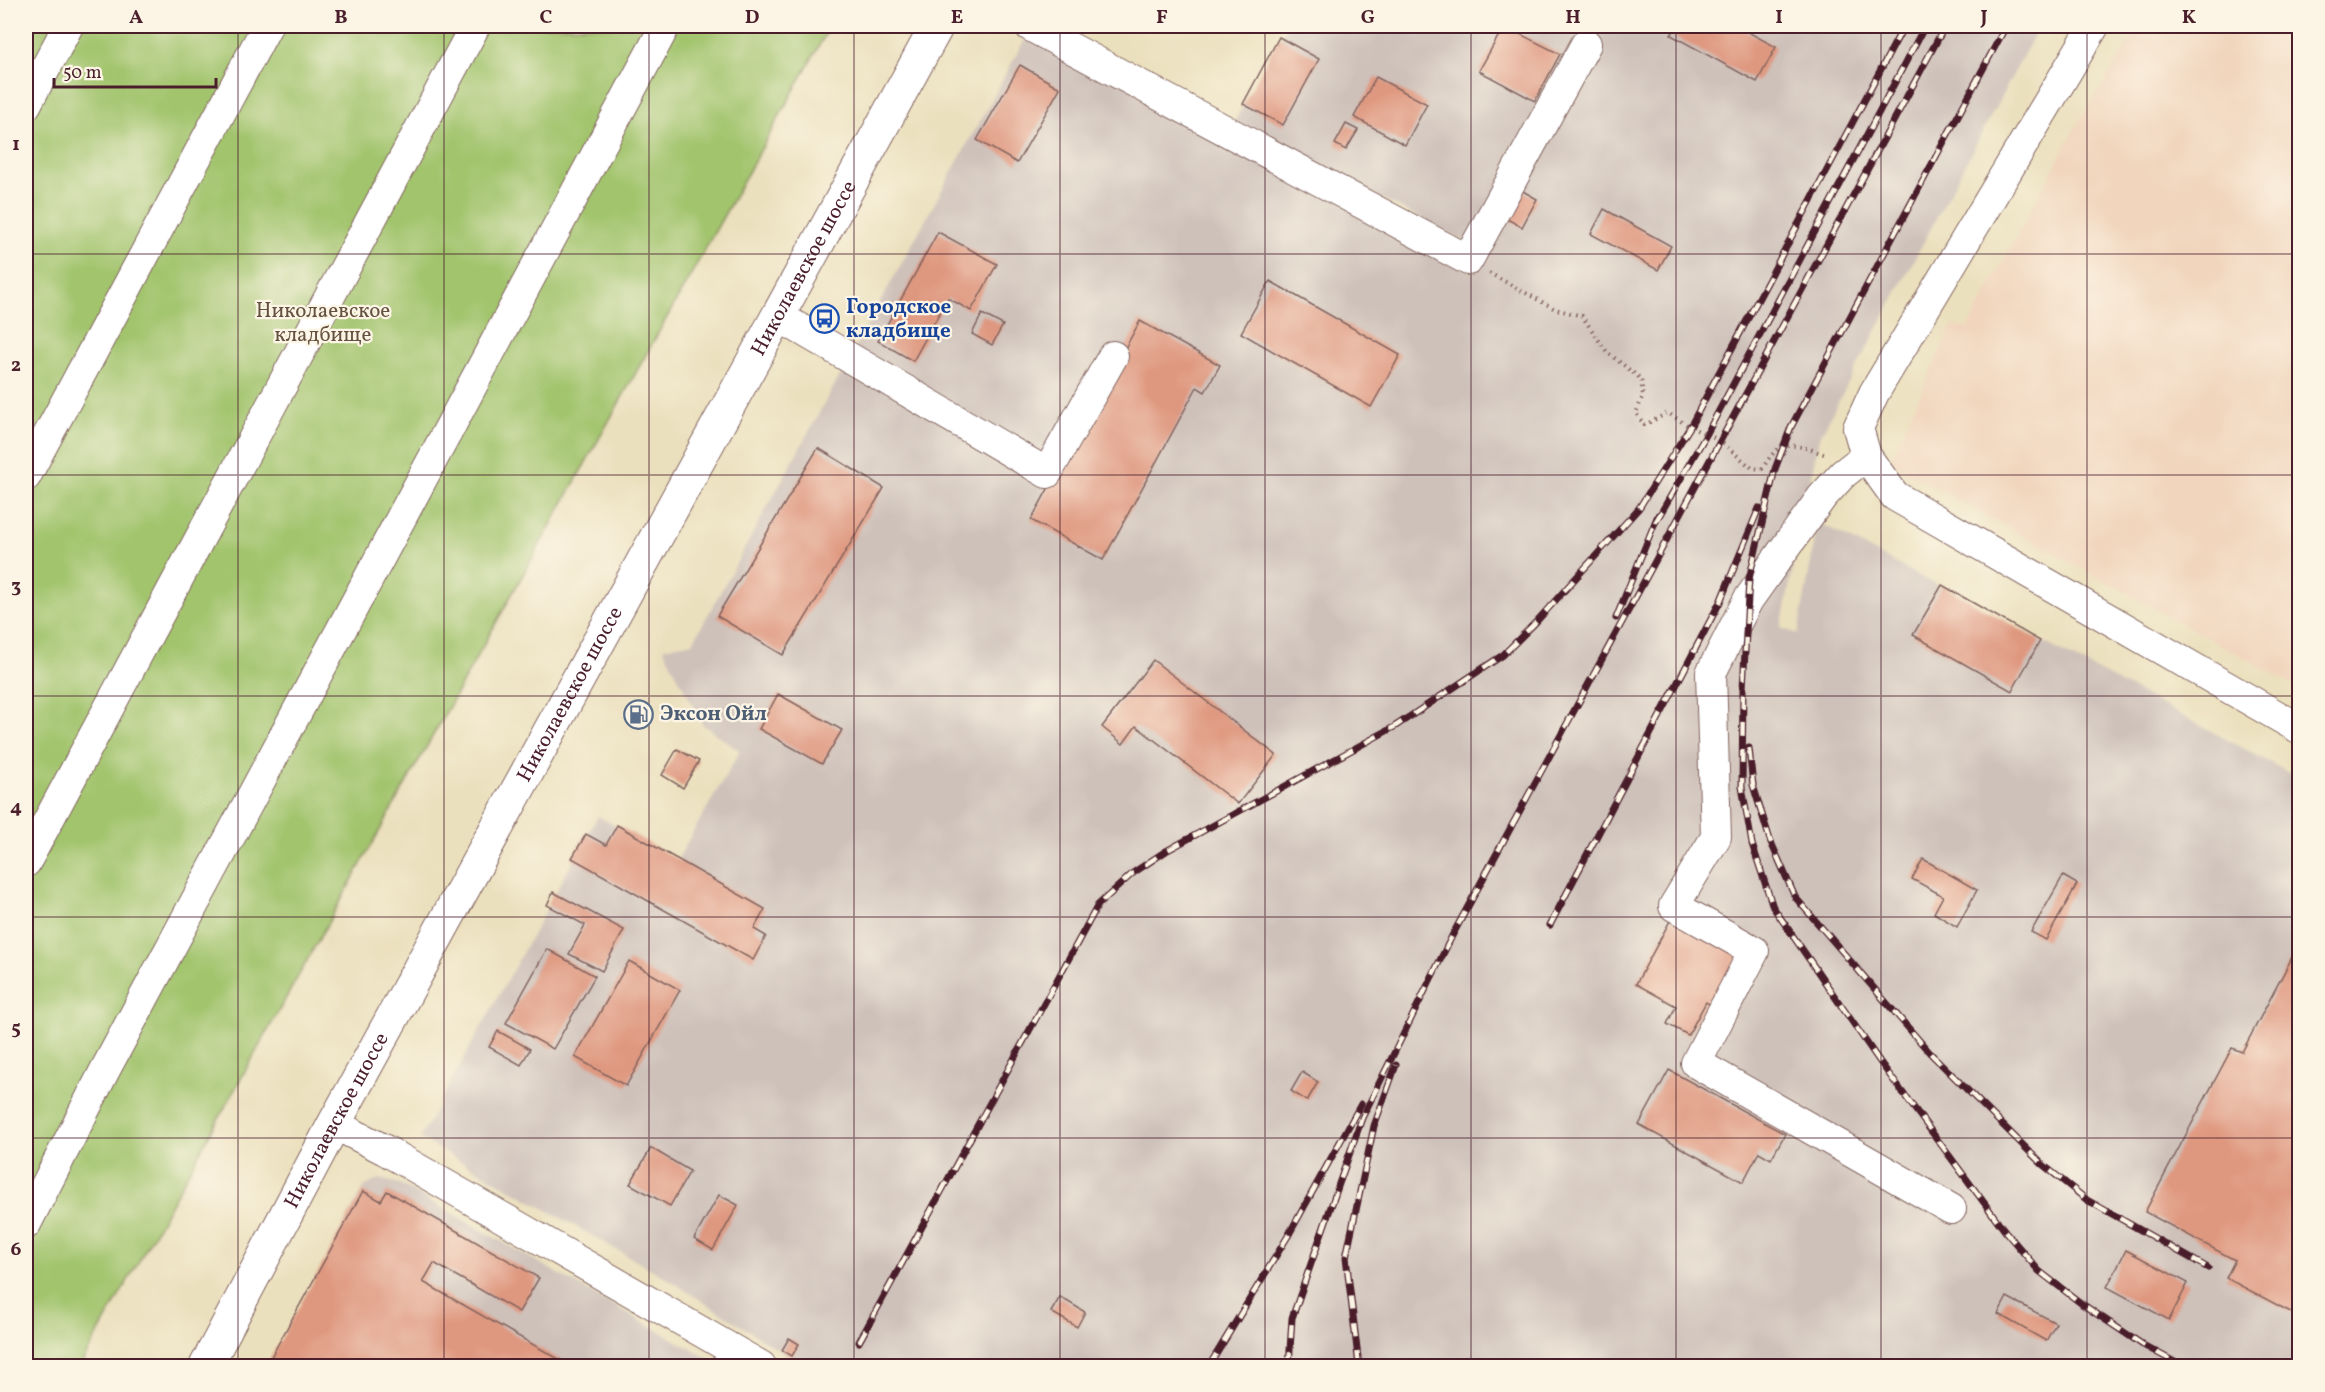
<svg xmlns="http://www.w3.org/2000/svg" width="2325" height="1392" font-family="Vollkorn,serif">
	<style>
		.built { fill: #f1d5bd }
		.industrial { fill: #cec1ba }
		.green { fill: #a2c46d; stroke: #76724c; stroke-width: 1.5 }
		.building { fill: #df9880 }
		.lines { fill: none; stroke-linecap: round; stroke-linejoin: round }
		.minor-casing { stroke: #82635e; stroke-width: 32 }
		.major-casing { stroke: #82635e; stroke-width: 35 }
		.path { stroke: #82635e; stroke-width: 4; stroke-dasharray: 1.5 4.5; stroke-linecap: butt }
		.minor { stroke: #fff; stroke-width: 30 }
		.major { stroke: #fff; stroke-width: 33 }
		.rail-casing { stroke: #4a1f2b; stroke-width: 7 }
		.rail { stroke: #fcf5e5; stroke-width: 4.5; stroke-dasharray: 14; stroke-linecap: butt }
		.grid { fill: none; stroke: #4a1f2b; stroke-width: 1.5; stroke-opacity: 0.55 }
		.labels { text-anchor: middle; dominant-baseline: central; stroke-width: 4.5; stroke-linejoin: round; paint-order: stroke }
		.street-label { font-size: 21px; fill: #4a1f2b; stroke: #fcf5e5 }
		.transit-label { font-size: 21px; font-weight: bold; fill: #164399; stroke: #fcf5e5; text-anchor: start }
		.park-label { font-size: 21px; fill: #64513f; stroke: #fcf5e5 }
		.service-label { font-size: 21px; font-weight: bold; fill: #4e5e75; stroke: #fcf5e5; text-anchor: start }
		.neatline { fill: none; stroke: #4a1f2b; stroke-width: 2 }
		.grid-label { font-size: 20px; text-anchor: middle; font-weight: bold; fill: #4a1f2b }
	</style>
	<rect width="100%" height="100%" fill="#fcf5e5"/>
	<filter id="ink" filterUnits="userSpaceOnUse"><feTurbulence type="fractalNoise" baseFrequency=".0167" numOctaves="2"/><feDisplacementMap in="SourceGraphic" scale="12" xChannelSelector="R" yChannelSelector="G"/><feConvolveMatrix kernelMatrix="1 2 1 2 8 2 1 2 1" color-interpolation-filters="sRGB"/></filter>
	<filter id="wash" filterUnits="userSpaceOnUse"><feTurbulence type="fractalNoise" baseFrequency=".008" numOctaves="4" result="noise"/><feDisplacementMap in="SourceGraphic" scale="24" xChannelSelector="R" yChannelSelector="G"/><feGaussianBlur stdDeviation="1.35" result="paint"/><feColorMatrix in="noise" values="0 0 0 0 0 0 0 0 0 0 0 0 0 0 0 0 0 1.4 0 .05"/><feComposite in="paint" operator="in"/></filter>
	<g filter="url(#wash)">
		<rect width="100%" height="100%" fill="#ebe0bd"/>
		<polygon class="built" points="2140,26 2299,26 2299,688 1889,462 1952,325 1967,329 2075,128"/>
		<g class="industrial">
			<polygon points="1287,26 2039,26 1819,438 1781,628 1798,634 1818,522 2299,778 2299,1366 804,1366 663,1276 420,1138 598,816 677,860 740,751 703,725 663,648 693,642 1030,30 1472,272 1602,39 1582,31 1471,245 1234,122"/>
			<polygon points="379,1179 400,1184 721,1366 268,1366 364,1187"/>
		</g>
		<polygon class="green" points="26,26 830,26 80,1366 26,1366"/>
		<g id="blocks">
			<g class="building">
				<polygon points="1504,26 1560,54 1535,101 1479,71"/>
				<polygon points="1677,26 1737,26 1776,47 1757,82 1671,35"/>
				<polygon points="1279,37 1319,59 1283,125 1243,104"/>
				<polygon points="1020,65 1060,88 1017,163 977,140"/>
				<polygon points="1376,77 1427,104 1405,145 1354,117"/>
				<polygon points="1346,124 1358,130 1346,150 1335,144"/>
				<polygon points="1521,190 1537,199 1522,227 1505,218"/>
				<polygon points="1604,209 1671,246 1658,270 1591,234"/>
				<polygon points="938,232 997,264 971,311 948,298 913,361 878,341"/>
				<polygon points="1270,281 1400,355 1371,407 1241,333"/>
				<polygon points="982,314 1003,325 992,345 972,334"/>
				<polygon points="1140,321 1220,365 1205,392 1197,387 1103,560 1031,520"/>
				<polygon points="818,448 884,488 783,655 717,616"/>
				<polygon points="1942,585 2040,641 2012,691 1913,635"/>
				<polygon points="1153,660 1276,755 1238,804 1136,726 1123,744 1102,727"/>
				<polygon points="778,694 842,730 822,764 759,729"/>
				<polygon points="677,749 699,761 683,788 662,775"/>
				<polygon points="617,825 765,909 754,929 766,936 753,960 572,858 586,834 606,845"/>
				<polygon points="1923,859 1977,890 1957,927 1934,913 1943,896 1912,879"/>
				<polygon points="2063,876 2077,884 2046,940 2031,932"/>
				<polygon points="553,892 624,930 602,971 569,954 585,925 547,905"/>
				<polygon points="1671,919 1742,951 1712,1006 1706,1002 1688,1035 1667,1024 1676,1006 1636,984"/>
				<polygon points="2297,948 2300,950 2300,1317 2226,1278 2235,1260 2145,1212 2232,1048 2242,1052"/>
				<polygon points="547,949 595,976 553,1049 506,1023"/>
				<polygon points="629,961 680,990 626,1086 575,1057"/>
				<polygon points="498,1031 530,1049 521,1065 489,1047"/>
				<polygon points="1669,1070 1785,1134 1771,1159 1759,1152 1743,1182 1639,1125"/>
				<polygon points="1302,1072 1318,1082 1307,1101 1291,1091"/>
				<polygon points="651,1148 690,1171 670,1206 630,1184"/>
				<polygon points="363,1191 381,1201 387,1191 539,1278 519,1312 434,1263 423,1282 571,1366 266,1366"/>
				<polygon points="719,1195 738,1205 713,1250 694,1239"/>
				<polygon points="2126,1250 2188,1283 2169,1320 2107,1287"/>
				<polygon points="1060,1297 1085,1312 1077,1327 1051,1312"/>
				<polygon points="2007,1297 2056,1323 2046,1341 1998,1314"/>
				<polygon points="789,1338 799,1344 792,1356 782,1350"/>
			</g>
		</g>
	</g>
	<g filter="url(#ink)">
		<use href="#blocks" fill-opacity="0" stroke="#82635e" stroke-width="1.5"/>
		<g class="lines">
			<defs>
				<g id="minor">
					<polyline points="1030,26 1468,260 1586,44"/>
					<polyline points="2094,26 1874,393 1858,428 1866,456 1895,496 2300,729"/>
					<polyline points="26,105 68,26"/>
					<polyline points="778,316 1047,473 1113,356"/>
					<polyline points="1866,456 1843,474 1822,497 1780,555 1748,600 1711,673 1716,837 1674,906 1754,951 1696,1063 1951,1209"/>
					<polyline points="26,476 267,26"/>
					<polyline points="26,862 475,26"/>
					<polyline points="334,1124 385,1150 761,1366"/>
					<polyline points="26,1224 105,1070 665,26"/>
				</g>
				<g id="major">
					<path id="s1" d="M206,1366l128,-242 603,-1098"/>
				</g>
			</defs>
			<use href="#minor" class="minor-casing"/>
			<use href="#major" class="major-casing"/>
			<path class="path" d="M1489,273l66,36 27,7 25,36 34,27 2,17 -7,17 8,12 24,-12 22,14 29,13 33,28 10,1c14,-22 20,-28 48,-20 6,2 12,5 18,6"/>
			<use href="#minor" class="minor"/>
			<use href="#major" class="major"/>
			<defs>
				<g id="rail">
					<polyline points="2006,26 1791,427 1775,469 1749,579 1743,688 1742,787 1752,844 1773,907 1880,1062 2005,1231 2039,1271 2082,1304 2143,1345 2182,1366"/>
					<polyline points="1655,523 1706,435 1925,26"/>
					<polyline points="1616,618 1658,515"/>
					<polyline points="1749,748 1753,785 1770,840 1795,897 1930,1053 2042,1164 2087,1200 2208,1268"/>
					<polyline points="1550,925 1720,602 1759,508"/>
					<polyline points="859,1342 1098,905 1133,873 1166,851 1394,727 1503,655 1536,622 1639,508 1690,427 1904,26"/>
					<polyline points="1209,1366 1288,1236 1361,1104"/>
					<polyline points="1289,1366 1292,1318 1362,1118 1452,936 1945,26"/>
					<polyline points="1359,1366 1346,1257 1374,1126 1396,1065"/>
				</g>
			</defs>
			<use href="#rail" class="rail-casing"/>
			<use href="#rail" class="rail"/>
		</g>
	</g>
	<path class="grid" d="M238,26v1340M444,26v1340M649,26v1340M854,26v1340M1060,26v1340M1265,26v1340M1471,26v1340M1676,26v1340M1881,26v1340M2087,26v1340M26,254h2274M26,475h2274M26,696h2274M26,917h2274M26,1138h2274"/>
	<defs>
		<symbol id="bus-ring" viewBox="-11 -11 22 22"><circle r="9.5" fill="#fcf5e5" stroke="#1a4fb4" stroke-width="1.5"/><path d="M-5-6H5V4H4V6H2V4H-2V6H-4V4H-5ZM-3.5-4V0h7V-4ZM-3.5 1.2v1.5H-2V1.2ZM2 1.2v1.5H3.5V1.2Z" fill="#1a4fb4"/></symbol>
		<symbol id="fuel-ring" viewBox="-11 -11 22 22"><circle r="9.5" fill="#fcf5e5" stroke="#5c6f8a" stroke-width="1.5"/><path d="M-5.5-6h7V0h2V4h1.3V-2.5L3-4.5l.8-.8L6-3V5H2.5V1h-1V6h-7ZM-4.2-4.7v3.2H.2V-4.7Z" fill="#5c6f8a"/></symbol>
	</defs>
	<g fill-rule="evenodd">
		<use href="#bus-ring" x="808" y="302" width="33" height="33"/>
		<use href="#fuel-ring" x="622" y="698" width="33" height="33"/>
	</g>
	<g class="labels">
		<g class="street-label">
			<text stroke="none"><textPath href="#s1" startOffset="1250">Николаевское шоссе</textPath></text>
			<text stroke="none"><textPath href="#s1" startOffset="764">Николаевское шоссе</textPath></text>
			<text stroke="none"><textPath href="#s1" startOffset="278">Николаевское шоссе</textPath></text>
		</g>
		<g class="transit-label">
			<text x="846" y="307">Городское<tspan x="846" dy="24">кладбище</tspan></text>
		</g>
		<g class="park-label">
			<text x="323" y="311">Николаевское<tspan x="323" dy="24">кладбище</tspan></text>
		</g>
		<g class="service-label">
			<text x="660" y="714">Эксон Ойл</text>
		</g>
	</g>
	<rect width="2325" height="1392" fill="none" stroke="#fcf5e5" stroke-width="66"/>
	<path d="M54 78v9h162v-9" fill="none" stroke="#4a1f2b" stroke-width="3"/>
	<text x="63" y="78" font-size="18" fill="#4a1f2b" stroke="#fcf5e5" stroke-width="4.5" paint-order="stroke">50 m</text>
	<rect x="33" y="33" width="2259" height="1326" class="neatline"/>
	<g class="grid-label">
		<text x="136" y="23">A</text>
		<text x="341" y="23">B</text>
		<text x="546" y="23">C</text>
		<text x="752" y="23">D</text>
		<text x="957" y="23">E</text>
		<text x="1162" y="23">F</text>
		<text x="1368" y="23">G</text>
		<text x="1573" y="23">H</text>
		<text x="1779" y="23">I</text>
		<text x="1984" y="23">J</text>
		<text x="2189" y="23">K</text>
		<text x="16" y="150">1</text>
		<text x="16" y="371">2</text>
		<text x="16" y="592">3</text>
		<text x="16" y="813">4</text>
		<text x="16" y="1034">5</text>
		<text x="16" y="1255">6</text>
	</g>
</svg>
